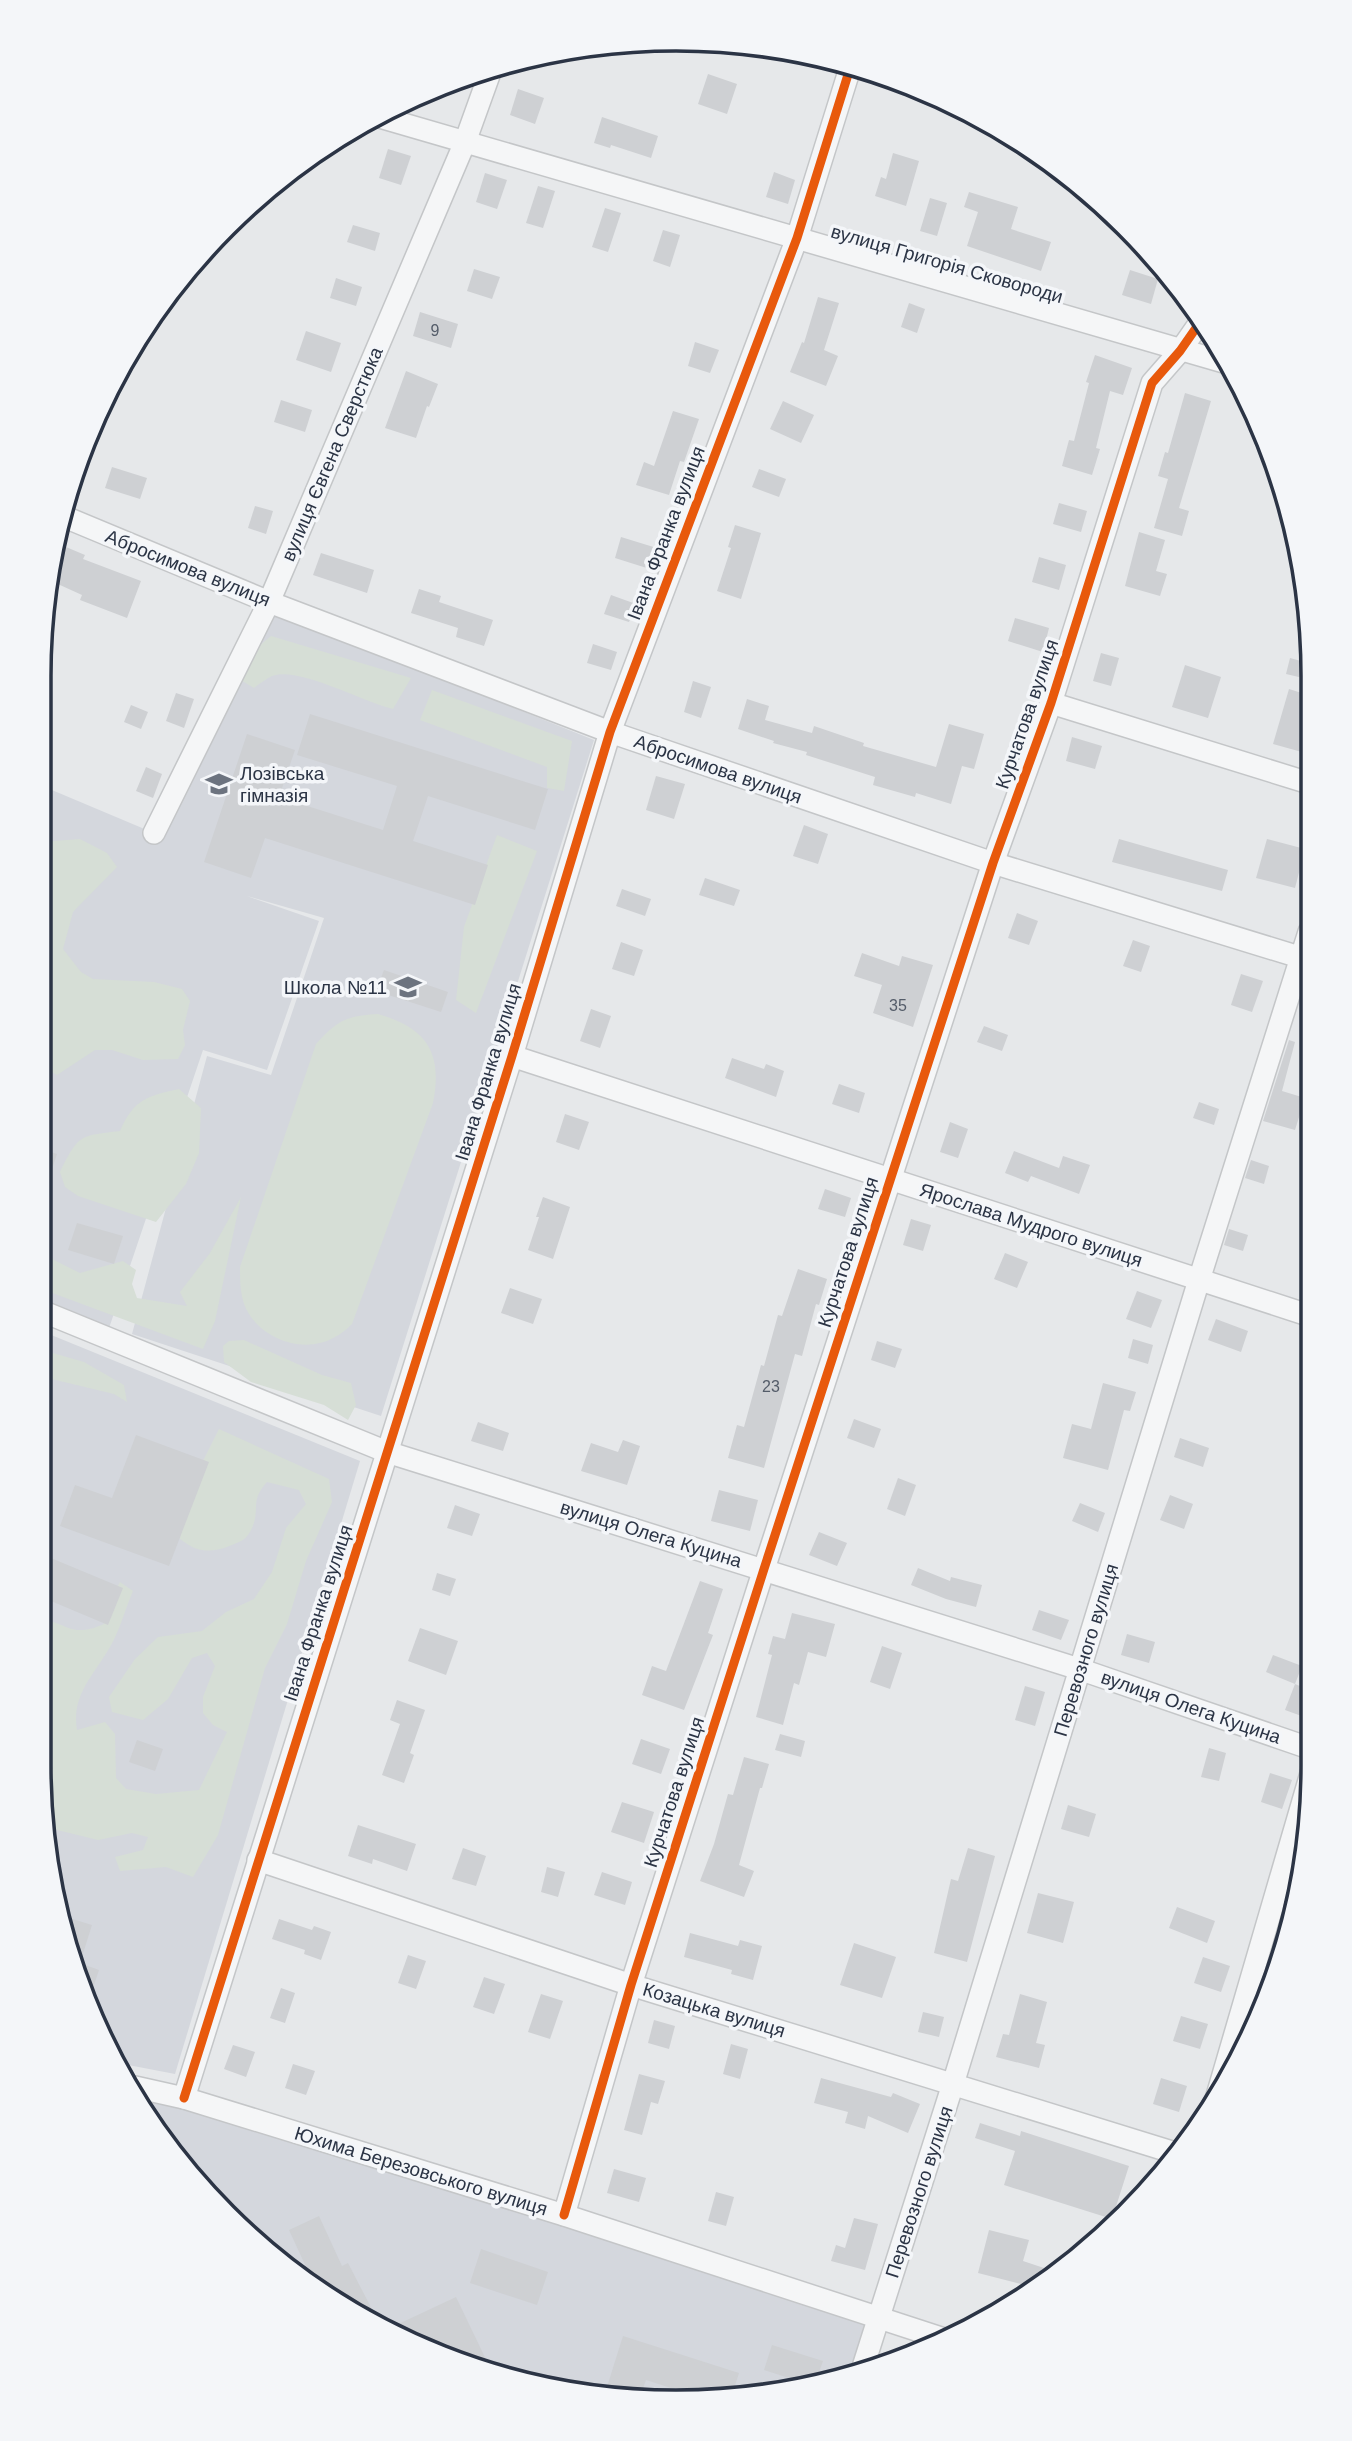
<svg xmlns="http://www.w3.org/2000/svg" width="1352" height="2441" font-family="Helvetica,sans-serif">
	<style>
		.built { fill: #d4d7dd }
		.green { fill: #d6ded6 }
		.building { fill: #ced0d3 }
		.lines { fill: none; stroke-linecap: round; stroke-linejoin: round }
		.street-casing { stroke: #c4c6c8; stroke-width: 24 }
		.street { stroke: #f5f6f7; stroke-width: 21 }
		.cycleway-casing { stroke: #f4f6f9; stroke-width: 13 }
		.cycleway { stroke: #e8590c; stroke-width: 9 }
		.labels { text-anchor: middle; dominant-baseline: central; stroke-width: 7; stroke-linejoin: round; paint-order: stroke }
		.number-label { font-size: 16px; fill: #545c69 }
		.street-label { font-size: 19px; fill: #2b3445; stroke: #f4f6f9 }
		.poi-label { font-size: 19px; fill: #2b3445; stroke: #f4f6f9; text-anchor: start }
		.rim { fill: none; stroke: #2b3445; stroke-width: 3.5 }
	</style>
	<rect width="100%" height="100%" fill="#e6e8ea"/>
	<g class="built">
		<polygon points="271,610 594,740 381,1416 132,1334 207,1056 271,1075 324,918 247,896 319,921 267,1070 203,1050 106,1337 39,1310 40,785 154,833"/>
		<polygon points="39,1330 360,1461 175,2074 123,2064 72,1970 39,1765"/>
		<polygon points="135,2087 879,2317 863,2367 717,2401 511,2381 321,2295 170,2153"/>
	</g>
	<g class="green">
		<path d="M271,636l140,42 -18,31c-30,-7 -95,-43 -121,-33 -6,3 -13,8 -18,12l-20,-12 3,-12z"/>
		<polygon points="432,690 572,741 564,791 547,788 547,767 420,720"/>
		<polygon points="497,835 537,851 476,1013 456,1000 464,927"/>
		<polygon points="80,839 107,853 117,867 73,912 63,949 81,972 93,979 154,982 182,989 190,1001 183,1030 185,1045 178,1059 143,1060 112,1050 95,1050 57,1075 44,1068 39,1053 50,964 39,946 40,842"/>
		<path d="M378,1014c49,14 65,39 55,89l-81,221c-5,5 -11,10 -17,13 -29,17 -69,4 -86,-23 -9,-14 -9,-31 -9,-47l76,-223c22,-24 30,-28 62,-30z"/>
		<path d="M179,1089l22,19 -2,45 -13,31 -30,38 -78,-26 -13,-9 -5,-15c19,-38 19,-36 60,-41 14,-32 27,-35 59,-42z"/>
		<polygon points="241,1197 215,1321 203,1349 39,1288 39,1247 54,1260 80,1273 123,1261 136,1270 132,1284 137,1298 187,1306 180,1292 210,1253"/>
		<polygon points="244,1340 322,1375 351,1383 356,1405 348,1420 324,1405 251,1382 224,1362 223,1346 229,1341"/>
		<polygon points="39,1349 84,1362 124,1385 127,1402 114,1394 39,1376"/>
		<path d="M219,1429l110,50 3,23 -26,59 -19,63 -22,44 -47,167 -25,42 -27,-10 -46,4 -5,-14 28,-7 5,-13 -16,-4 -34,7 -49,-12 -10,-63v-20l4,-9 6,-48 -10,-22v-47c29,3 31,20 65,5l1,-15 15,-27 13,9c-8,18 -13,39 -23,56 -16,28 -39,48 -33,83l28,-8 10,12 1,44 10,11 30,5 43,-4 28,-58 -14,-7 -10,-12v-16l12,-31 -8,-13 -15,5 -24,41 -25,21 -31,-8 -3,-15 26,-38 23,-22 44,-6 24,-19 28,-13 18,-27 14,-44 20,-24 -7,-14 -32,-8c-18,20 -6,26 -15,46 -5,11 -10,13 -20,17 -37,16 -51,-5 -75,-29l37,-37z"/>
	</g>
	<g class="building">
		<polygon points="708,74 737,84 727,114 698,104"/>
		<polygon points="518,89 544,98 535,124 510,115"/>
		<polygon points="602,117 658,136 651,158 611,145 610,148 594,143"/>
		<polygon points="388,149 411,156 401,185 379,178"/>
		<polygon points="893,153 919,161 906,206 875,196 881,177 886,179"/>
		<polygon points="774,172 795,180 788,204 766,197"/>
		<polygon points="485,173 507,180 497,209 476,202"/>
		<polygon points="538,186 555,191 543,228 526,223"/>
		<polygon points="969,192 1018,207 1011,229 1051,242 1041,271 967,246 978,212 964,207"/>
		<polygon points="930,198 947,203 937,236 920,231"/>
		<polygon points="605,208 621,213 608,252 592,247"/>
		<polygon points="353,225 380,233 375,251 347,242"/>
		<polygon points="663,230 680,235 670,267 653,261"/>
		<polygon points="474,269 500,277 492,299 467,291"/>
		<polygon points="1130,270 1158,279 1151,304 1122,295"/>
		<polygon points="336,278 362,287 356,306 330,298"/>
		<polygon points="818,297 839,303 824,350 838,356 826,386 790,372 802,342 804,343"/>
		<polygon points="909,303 925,309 917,333 901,327"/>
		<polygon points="420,312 458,324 451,348 413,336"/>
		<polygon points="306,331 341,343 331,372 296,360"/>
		<polygon points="695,342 719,350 710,373 688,366"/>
		<polygon points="1095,355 1132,368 1123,395 1110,391 1096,448 1100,449 1092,475 1062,466 1069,440 1074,441 1089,383 1086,382"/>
		<polygon points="406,371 438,384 429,407 427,406 416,438 385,428"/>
		<polygon points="1185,393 1211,401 1179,508 1189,511 1182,536 1154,528 1168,479 1158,476 1165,452 1168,453"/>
		<polygon points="281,400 312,410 305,432 274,422"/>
		<polygon points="783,401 814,415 801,443 770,429"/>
		<polygon points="673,411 699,419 684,462 680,461 669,495 636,485 644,462 654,466"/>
		<polygon points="112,467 147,478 140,499 105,488"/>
		<polygon points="759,469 786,479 779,497 752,487"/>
		<polygon points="1059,503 1087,511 1081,532 1053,524"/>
		<polygon points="255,506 273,511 266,534 248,528"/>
		<polygon points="735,525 761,533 741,599 717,591 731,548 728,547"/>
		<polygon points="1139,532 1165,540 1156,571 1167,574 1160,596 1125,586"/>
		<polygon points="621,537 660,549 653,570 615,558"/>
		<polygon points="66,547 85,555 83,559 141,581 127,618 80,600 82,595 49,580 53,552 62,556"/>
		<polygon points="321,553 374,570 367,593 313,575"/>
		<polygon points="1039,557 1066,565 1059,590 1032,582"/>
		<polygon points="419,589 441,596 439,602 493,620 484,646 456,637 458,628 411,613"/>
		<polygon points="611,595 636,604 629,622 604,614"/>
		<polygon points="1015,618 1049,628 1043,652 1008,641"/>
		<polygon points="593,644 617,652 611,670 587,663"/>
		<polygon points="1101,653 1119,658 1111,686 1093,681"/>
		<polygon points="1290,658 1308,663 1303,678 1286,674"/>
		<polygon points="1185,665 1221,677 1208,718 1172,707"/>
		<polygon points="693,681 711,687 701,718 684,712"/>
		<polygon points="1289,689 1308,695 1309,754 1273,744"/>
		<polygon points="176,693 194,699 184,728 166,721"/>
		<polygon points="747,699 769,706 765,720 812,733 814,726 864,743 863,746 936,767 949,724 984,734 974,769 962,766 951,804 916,793 915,797 873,785 875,777 806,755 807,752 773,743 774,741 738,729"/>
		<polygon points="131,705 148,712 141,729 124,722"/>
		<polygon points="310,714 548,789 535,830 428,796 413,841 488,865 475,905 265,838 251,878 204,862 247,734 295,750 279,797 383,830 397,786 297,755"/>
		<polygon points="1072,737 1102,746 1095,769 1066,761"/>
		<polygon points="146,767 162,774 153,798 136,791"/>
		<polygon points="656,776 685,784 674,819 646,810"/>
		<polygon points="804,825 828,834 818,864 793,856"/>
		<polygon points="1119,839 1228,870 1222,891 1112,862"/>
		<polygon points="1267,839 1305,849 1295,888 1256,878"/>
		<polygon points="705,878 740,890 734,906 699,895"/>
		<polygon points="622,889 651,899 645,916 616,906"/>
		<polygon points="1017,913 1038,921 1029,945 1008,938"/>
		<polygon points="1133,940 1150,946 1141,972 1123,966"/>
		<polygon points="621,942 643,950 634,976 612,969"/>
		<polygon points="862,953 899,966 902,956 933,965 913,1027 873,1013 882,985 854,976"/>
		<polygon points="384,970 448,992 441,1012 376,991"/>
		<polygon points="1241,974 1263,981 1252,1012 1231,1005"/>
		<polygon points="591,1009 611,1016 600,1048 580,1041"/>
		<polygon points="984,1026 1008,1035 1002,1051 977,1042"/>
		<polygon points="1289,1040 1295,1042 1282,1091 1305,1098 1295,1130 1263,1121"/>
		<polygon points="732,1058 764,1069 766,1064 784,1071 776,1097 725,1078"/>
		<polygon points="839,1084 865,1093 859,1113 832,1104"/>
		<polygon points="1199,1102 1219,1109 1214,1125 1193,1118"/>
		<polygon points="565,1114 589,1122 579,1150 556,1142"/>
		<polygon points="950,1122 968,1129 958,1158 940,1152"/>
		<polygon points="39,1148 57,1154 42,1199 39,1199"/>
		<polygon points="1014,1151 1059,1168 1063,1156 1090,1165 1079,1194 1031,1176 1028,1182 1005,1173"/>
		<polygon points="1251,1160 1269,1166 1264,1184 1245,1178"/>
		<polygon points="825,1189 851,1198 845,1217 818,1209"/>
		<polygon points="543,1197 570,1207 553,1259 528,1250 539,1217 536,1217"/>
		<polygon points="911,1219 931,1225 923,1251 903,1245"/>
		<polygon points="77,1223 123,1236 114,1264 68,1250"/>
		<polygon points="1229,1229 1248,1235 1243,1251 1224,1245"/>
		<polygon points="1005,1253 1028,1262 1017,1288 994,1279"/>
		<polygon points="798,1269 827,1279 819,1305 816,1304 802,1356 795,1354 764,1468 728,1458 737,1425 744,1427 761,1365 764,1366 778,1315 782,1316"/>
		<polygon points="510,1288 542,1299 533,1324 501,1313"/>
		<polygon points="1137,1291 1162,1300 1151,1328 1126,1319"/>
		<polygon points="1216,1319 1248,1331 1241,1352 1208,1340"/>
		<polygon points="1133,1339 1153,1345 1148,1364 1128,1358"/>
		<polygon points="877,1341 902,1349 895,1368 871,1360"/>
		<polygon points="1103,1383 1136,1392 1130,1411 1124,1410 1108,1470 1063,1458 1072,1424 1091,1429"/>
		<polygon points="854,1419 881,1429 874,1448 847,1438"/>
		<polygon points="478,1422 509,1433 503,1451 471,1441"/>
		<polygon points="136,1435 209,1462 169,1566 60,1526 75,1485 112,1498"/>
		<polygon points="1180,1438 1209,1448 1203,1467 1174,1457"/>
		<polygon points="623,1440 640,1446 627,1485 581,1471 591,1443 618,1452"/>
		<polygon points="898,1478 916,1485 905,1516 887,1509"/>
		<polygon points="719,1490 758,1500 750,1531 711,1521"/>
		<polygon points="1170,1495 1193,1504 1184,1529 1160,1520"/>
		<polygon points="1080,1503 1105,1513 1098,1532 1072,1521"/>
		<polygon points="455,1505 480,1514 472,1536 447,1528"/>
		<polygon points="819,1532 847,1543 837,1566 809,1555"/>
		<polygon points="46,1556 123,1588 108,1625 39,1596 39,1573"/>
		<polygon points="918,1568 950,1581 951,1577 982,1585 976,1607 946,1599 911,1585"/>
		<polygon points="437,1573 456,1579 450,1596 432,1590"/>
		<polygon points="700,1581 723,1589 708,1633 713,1635 684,1710 642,1695 652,1666 666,1671"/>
		<polygon points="1039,1610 1069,1620 1061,1640 1032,1630"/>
		<polygon points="792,1613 835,1624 826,1657 808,1652 799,1685 794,1683 783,1725 756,1717 772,1655 768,1654 773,1636 785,1639"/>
		<polygon points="420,1628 458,1641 446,1675 408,1661"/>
		<polygon points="1127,1634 1155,1642 1149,1663 1121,1655"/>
		<polygon points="882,1646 902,1653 890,1689 870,1682"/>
		<polygon points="1273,1655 1302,1666 1295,1684 1266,1672"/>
		<polygon points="1295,1684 1312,1691 1312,1704 1307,1718 1285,1710"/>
		<polygon points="1025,1686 1045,1692 1035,1726 1015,1720"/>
		<polygon points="397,1700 425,1710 410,1753 414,1755 404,1783 382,1775 400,1724 390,1720"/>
		<polygon points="780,1734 805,1741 801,1757 775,1750"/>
		<polygon points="641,1739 670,1749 661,1774 632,1764"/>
		<polygon points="137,1740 163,1749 155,1771 129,1762"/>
		<polygon points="1209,1748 1226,1753 1219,1781 1201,1777"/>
		<polygon points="744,1757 769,1764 762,1788 760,1788 739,1865 754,1871 744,1897 700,1881 714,1844 728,1794 733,1795"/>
		<polygon points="1270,1773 1292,1780 1282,1809 1261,1802"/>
		<polygon points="622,1802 654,1812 644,1843 611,1832"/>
		<polygon points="1068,1805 1096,1814 1089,1837 1061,1829"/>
		<polygon points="358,1825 416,1844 407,1871 373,1859 372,1864 348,1856"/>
		<polygon points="463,1848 486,1856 476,1886 452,1879"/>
		<polygon points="968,1848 995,1856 967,1962 934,1953 951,1879 958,1881"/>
		<polygon points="547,1867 565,1872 558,1897 541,1892"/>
		<polygon points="602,1872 632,1882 625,1905 594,1895"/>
		<polygon points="1038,1893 1074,1902 1063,1943 1027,1933"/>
		<polygon points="1177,1907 1215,1921 1207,1943 1169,1928"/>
		<polygon points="63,1916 92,1925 80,1963 99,1970 89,2000 72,1970"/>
		<polygon points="279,1919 312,1930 314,1926 331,1932 321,1960 304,1954 305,1950 272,1939"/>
		<polygon points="690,1933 738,1946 740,1940 762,1946 753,1980 731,1974 732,1970 684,1957"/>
		<polygon points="854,1943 896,1957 882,1998 840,1985"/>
		<polygon points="408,1955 426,1961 416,1989 398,1983"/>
		<polygon points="1203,1957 1230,1966 1221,1992 1194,1983"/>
		<polygon points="484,1977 505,1984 494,2014 473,2007"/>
		<polygon points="281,1988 295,1993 285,2023 270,2018"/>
		<polygon points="541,1994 563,2001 550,2039 528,2032"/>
		<polygon points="1020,1994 1047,2002 1036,2043 1045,2045 1039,2068 996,2057 1003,2034 1009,2035"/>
		<polygon points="923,2012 944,2017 939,2037 918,2032"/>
		<polygon points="1181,2016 1208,2024 1200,2049 1173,2041"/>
		<polygon points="654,2020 675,2026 669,2049 648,2043"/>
		<polygon points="731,2044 748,2049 740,2079 723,2074"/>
		<polygon points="233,2045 255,2052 246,2077 224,2069"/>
		<polygon points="293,2064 315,2071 306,2095 285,2088"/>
		<polygon points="639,2074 665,2081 658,2104 651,2102 642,2135 624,2130"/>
		<polygon points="821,2078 891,2097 893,2093 920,2104 908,2133 868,2116 865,2129 845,2123 848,2112 814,2103"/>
		<polygon points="1161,2078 1187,2086 1179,2112 1153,2104"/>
		<polygon points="980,2123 1020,2136 1021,2131 1129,2166 1112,2219 1004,2185 1015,2151 975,2138"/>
		<polygon points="614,2169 646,2178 639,2202 607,2193"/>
		<polygon points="716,2192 734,2197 726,2226 708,2221"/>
		<polygon points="319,2216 342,2266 348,2263 378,2321 321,2295 309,2284 313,2282 289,2230"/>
		<polygon points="854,2218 878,2224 865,2270 831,2261 836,2245 845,2248"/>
		<polygon points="989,2230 1029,2240 1023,2261 1053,2271 1029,2286 978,2273"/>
		<polygon points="481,2249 548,2272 537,2305 470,2283"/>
		<polygon points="456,2297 492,2372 392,2327"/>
		<polygon points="623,2336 739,2373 731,2398 712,2401 646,2380 641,2394 606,2390"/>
		<polygon points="772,2345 823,2361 817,2378 787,2385 789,2378 764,2370"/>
	</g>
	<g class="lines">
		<defs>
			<g id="street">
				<polyline points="376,116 1227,363"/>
				<polyline points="60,515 269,602 610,732 993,863 1309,960"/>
				<polyline points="1051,703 1309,783"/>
				<polyline points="154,833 269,602 465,142 492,67"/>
				<polyline points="512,1056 1311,1316"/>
				<polyline points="39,1310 387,1452 1079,1669 1312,1749"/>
				<polyline points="258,1860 631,1985 1172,2152"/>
				<polyline points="135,2087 184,2098 564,2215 944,2339"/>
				<polyline points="184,2098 512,1056 610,732 797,238 851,65"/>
				<polyline points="1216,2099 1312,1770"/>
				<polyline points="564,2215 631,1985 764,1569 993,863 1051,703 1152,383 1180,351 1203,318"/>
				<polyline points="863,2367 953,2084 1199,1280 1309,932"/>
			</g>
		</defs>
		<use href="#street" class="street-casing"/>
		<use href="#street" class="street"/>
		<defs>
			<g id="cycleway">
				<polyline points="184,2098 512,1056 610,732 797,238 851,65"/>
				<polyline points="564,2215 631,1985 764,1569 993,863 1051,703 1152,383 1180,351 1203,318"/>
			</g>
		</defs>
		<use href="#cycleway" class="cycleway-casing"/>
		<use href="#cycleway" class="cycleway"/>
	</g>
	<defs>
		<symbol id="school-bare" viewBox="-9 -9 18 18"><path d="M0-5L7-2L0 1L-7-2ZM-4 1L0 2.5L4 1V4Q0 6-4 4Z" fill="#6c737f" stroke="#f4f6f9" stroke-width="2.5" paint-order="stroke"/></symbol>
	</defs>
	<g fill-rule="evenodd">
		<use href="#school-bare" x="200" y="765" width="38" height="38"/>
		<use href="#school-bare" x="389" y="968" width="38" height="38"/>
	</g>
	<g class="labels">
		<g class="number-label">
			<text x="435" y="330">9</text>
			<text x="898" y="1005">35</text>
			<text x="771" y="1386">23</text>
		</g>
		<g class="street-label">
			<text transform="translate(947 264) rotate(16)">вулиця Григорія Сковороди</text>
			<text transform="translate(332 454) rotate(-67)">вулиця Євгена Сверстюка</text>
			<text transform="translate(666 533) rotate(-69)">Івана Франка вулиця</text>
			<text transform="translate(188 568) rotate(22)">Абросимова вулиця</text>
			<text transform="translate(1027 714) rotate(-71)">Курчатова вулиця</text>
			<text transform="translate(718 769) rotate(19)">Абросимова вулиця</text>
			<text transform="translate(488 1072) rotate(-73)">Івана Франка вулиця</text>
			<text transform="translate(1031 1225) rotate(18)">Ярослава Мудрого вулиця</text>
			<text transform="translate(848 1252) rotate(-72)">Курчатова вулиця</text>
			<text transform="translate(651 1534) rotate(17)">вулиця Олега Куцина</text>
			<text transform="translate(318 1613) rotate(-72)">Івана Франка вулиця</text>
			<text transform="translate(1086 1650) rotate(-73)">Перевозного вулиця</text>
			<text transform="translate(1191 1707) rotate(19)">вулиця Олега Куцина</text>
			<text transform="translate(674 1792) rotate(-72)">Курчатова вулиця</text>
			<text transform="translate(714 2010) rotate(17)">Козацька вулиця</text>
			<text transform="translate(421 2171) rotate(17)">Юхима Березовського вулиця</text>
			<text transform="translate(919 2192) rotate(-72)">Перевозного вулиця</text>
		</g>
		<g class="poi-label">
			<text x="240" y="773">Лозівська<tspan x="240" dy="22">гімназія</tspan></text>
			<text x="387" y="987" text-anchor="end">Школа №11</text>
		</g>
	</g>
	<path d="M0 0H1352V2441H0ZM676 51H676A625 625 0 0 1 1301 676V1765A625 625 0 0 1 676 2390H676A625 625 0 0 1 51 1765V676A625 625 0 0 1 676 51Z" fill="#f4f6f9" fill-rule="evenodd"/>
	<path class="rim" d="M676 51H676A625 625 0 0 1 1301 676V1765A625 625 0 0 1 676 2390H676A625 625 0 0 1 51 1765V676A625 625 0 0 1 676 51Z"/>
</svg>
